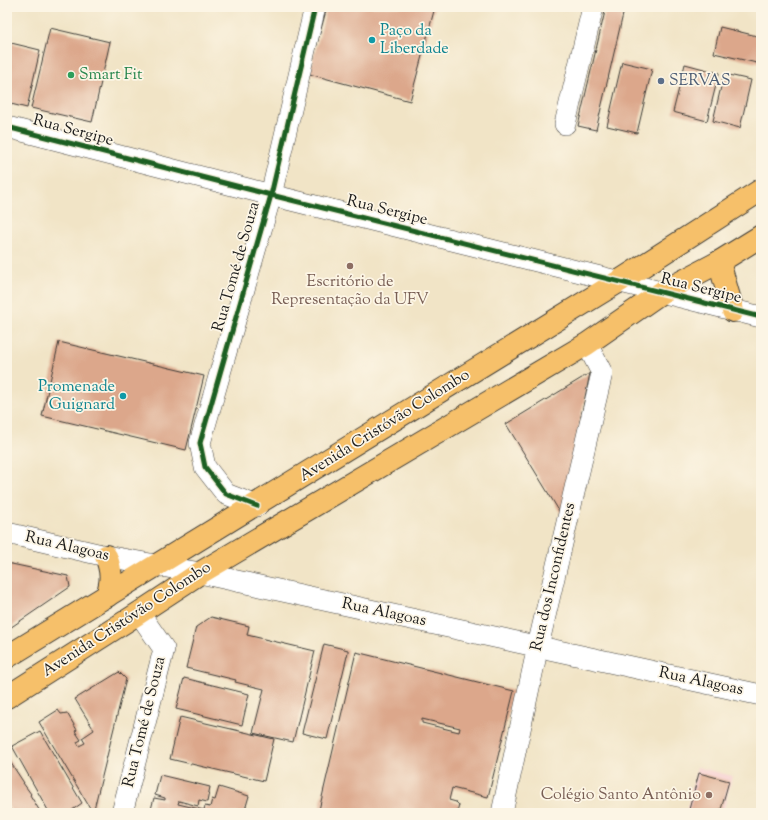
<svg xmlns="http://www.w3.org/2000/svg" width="768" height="820" font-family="'Sorts Mill Goudy',serif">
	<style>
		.built { fill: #f7cfd2 }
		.building { fill: #dca78b; fill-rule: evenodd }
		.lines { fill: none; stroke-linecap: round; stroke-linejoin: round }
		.minor-casing { stroke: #3c3a36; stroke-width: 22 }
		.major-casing { stroke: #3c3a36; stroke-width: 24 }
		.minor { stroke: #fff; stroke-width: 21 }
		.major { stroke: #f6c06b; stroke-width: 22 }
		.cycleway-casing { stroke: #fcf5e5; stroke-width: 8 }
		.cycleway { stroke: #1b5e20; stroke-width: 5 }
		.culture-dot { fill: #0f9aa8; stroke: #fcf5e5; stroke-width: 1.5 }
		.leisure-dot { fill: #2e9e5b; stroke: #fcf5e5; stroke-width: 1.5 }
		.service-dot { fill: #5c6f8a; stroke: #fcf5e5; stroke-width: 1.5 }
		.education-dot { fill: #8d6e63; stroke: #fcf5e5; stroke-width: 1.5 }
		.labels { text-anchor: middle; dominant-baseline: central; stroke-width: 3.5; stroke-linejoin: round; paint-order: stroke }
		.culture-label { font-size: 16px; fill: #0d838f; stroke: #fcf5e5; text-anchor: start }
		.leisure-label { font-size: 16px; fill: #27864d; stroke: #fcf5e5; text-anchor: start }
		.service-label { font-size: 16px; fill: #4e5e75; stroke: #fcf5e5; text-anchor: start }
		.street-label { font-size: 16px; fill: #1c1c1c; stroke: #fcf5e5 }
		.education-label { font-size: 16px; fill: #785e54; stroke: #fcf5e5 }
	</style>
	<rect width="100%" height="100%" fill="#fcf5e5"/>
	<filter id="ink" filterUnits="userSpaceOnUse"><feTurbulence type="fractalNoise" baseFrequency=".025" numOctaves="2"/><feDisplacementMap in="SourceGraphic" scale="8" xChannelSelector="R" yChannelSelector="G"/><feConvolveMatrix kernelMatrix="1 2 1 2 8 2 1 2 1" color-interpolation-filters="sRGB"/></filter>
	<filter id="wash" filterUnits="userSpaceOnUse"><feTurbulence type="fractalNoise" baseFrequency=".012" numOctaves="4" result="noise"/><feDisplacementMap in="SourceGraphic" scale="16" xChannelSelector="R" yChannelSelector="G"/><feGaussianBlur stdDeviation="0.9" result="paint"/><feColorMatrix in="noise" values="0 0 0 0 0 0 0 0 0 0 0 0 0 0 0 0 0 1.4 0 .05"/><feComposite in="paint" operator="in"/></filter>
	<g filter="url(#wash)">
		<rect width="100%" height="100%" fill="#f1e4c6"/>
		<polygon class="built" points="697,767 732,776 723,813 686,813"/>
		<g id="blocks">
			<g class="building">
				<polygon points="327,7 435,7 410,101 309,74"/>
				<polygon points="606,7 624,10 596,130 578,126"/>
				<polygon points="720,27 761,37 761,64 714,53"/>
				<polygon points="50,28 110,42 92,122 31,108"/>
				<polygon points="7,42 40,50 27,108 7,103"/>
				<polygon points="622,62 652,69 637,133 607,126"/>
				<polygon points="685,64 719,73 707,121 673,112"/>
				<polygon points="724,74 751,80 740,128 713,121"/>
				<polygon points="59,342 204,376 186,450 42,416"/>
				<polygon points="590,373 561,514 506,424"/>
				<polygon points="7,563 68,576 70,587 7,630"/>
				<polygon points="211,617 249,626 247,635 315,651 293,742 253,733 264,689 235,682 236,680 186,668 196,627"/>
				<polygon points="324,644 348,650 348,652 327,739 302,733"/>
				<path d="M356,652l158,39 -26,106 -36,-9 -3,12 7,2 3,3 -2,8h-127l-11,-3zM422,719l38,9 -1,4 -37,-9z"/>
				<polygon points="119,672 126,679 93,813 39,722 58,710 61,714 67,713 77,730 75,731 81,740 77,742 79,746 85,743 82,738 94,730 75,699"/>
				<polygon points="184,678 249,694 242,725 176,709"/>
				<polygon points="180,717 274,739 264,781 170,759"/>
				<polygon points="40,731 82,803 68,813 47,813 49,812 12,746"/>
				<polygon points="7,757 24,783 23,783 31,794 30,795 41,813 12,813 7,804"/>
				<polygon points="699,773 729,781 720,813 688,813"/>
				<polygon points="160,775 210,787 207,802 199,800 198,806 179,801 178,804 204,810 205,806 210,807 212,799 215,800 219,787 249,796 244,813 150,813 154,798 165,800 165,798 155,795"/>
			</g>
		</g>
	</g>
	<g filter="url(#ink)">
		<use href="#blocks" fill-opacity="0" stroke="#3c3a36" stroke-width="1"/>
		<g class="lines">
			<defs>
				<g id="minor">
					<polyline points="565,124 593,7"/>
					<polyline points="7,127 271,195 761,317"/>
					<polyline points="257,506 226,494 205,467 200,443 271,195 315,7"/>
					<polyline points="7,533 106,556 200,573 761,695"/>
					<polyline points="122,813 164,649 139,613"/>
					<polyline points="502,813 538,646 602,373 587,344"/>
				</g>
				<g id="major">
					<polyline points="719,262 733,311"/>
					<path d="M106,556c6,16 6,25 1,40"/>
					<polyline points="7,657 618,282 761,190"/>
					<polyline points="7,697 139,613 200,573 587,344 662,292 719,262 761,236"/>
				</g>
			</defs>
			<use href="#minor" class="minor-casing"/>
			<use href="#major" class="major-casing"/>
			<use href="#minor" class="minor"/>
			<use href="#major" class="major"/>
			<defs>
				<g id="cycleway">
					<polyline points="7,127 271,195 761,317"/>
					<polyline points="257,506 226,494 205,467 200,443 271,195 315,7"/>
				</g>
			</defs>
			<use href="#cycleway" class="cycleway-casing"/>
			<use href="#cycleway" class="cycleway"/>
		</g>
	</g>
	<g class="culture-dot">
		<circle cx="372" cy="40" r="4"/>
		<circle cx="123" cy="396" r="4"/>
	</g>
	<circle class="leisure-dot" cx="71" cy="75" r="4"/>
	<circle class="service-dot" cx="661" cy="81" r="4"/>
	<g class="education-dot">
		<circle cx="350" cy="266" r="4"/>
		<circle cx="709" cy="795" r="4"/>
	</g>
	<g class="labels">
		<g class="culture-label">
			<text x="380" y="31">Paço da<tspan x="380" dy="18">Liberdade</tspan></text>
			<text x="115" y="387" text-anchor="end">Promenade<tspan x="115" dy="18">Guignard</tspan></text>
		</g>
		<g class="leisure-label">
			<text x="79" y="75">Smart Fit</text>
		</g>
		<g class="service-label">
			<text x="669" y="81">SERVAS</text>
		</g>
		<g class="street-label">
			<text transform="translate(73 131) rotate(15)">Rua Sergipe</text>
			<text transform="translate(387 211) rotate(14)">Rua Sergipe</text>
			<text transform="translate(237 267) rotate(-74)">Rua Tomé de Souza</text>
			<text transform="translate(701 289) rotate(14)">Rua Sergipe</text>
			<text transform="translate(385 426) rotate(-32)">Avenida Cristóvão Colombo</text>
			<text transform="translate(67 547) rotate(13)">Rua Alagoas</text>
			<text transform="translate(554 577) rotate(-77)">Rua dos Inconfidentes</text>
			<text transform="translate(384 613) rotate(12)">Rua Alagoas</text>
			<text transform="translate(127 620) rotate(-33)">Avenida Cristóvão Colombo</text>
			<text transform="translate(701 682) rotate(12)">Rua Alagoas</text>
			<text transform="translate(145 722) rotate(-76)">Rua Tomé de Souza</text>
		</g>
		<g class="education-label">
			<text x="350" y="282">Escritório de<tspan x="350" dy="18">Representação da UFV</tspan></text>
			<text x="701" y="795" text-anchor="end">Colégio Santo Antônio</text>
		</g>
	</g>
	<rect width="768" height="820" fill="none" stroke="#fcf5e5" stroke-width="24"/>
</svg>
